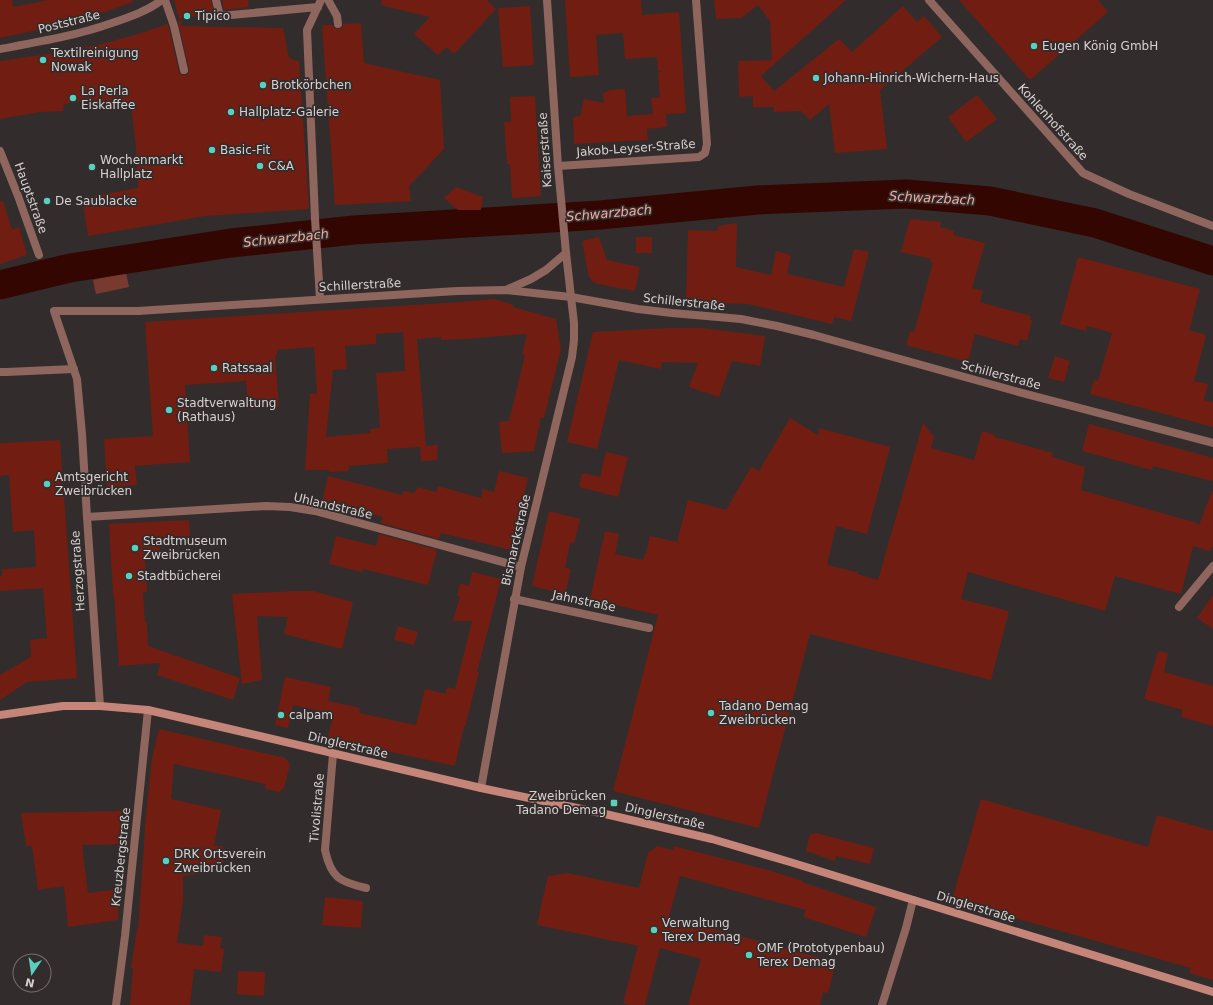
<svg xmlns="http://www.w3.org/2000/svg" width="1213" height="1005" font-family="'DejaVu Sans',sans-serif">
	<style>
		.green { fill: #783a2f }
		.lines { fill: none; stroke-linecap: round; stroke-linejoin: round }
		.river { stroke: #330602; stroke-width: 29 }
		.building { fill: #721d11; fill-rule: evenodd }
		.service { stroke: #8f665e; stroke-width: 8 }
		.pedestrian { stroke: #8f665e; stroke-width: 8 }
		.minor { stroke: #8f665e; stroke-width: 8 }
		.tertiary { stroke: #8f665e; stroke-width: 8 }
		.secondary { stroke: #c58578; stroke-width: 8 }
		.poi-dot { fill: #5bcebc; stroke: #322d2c; stroke-width: 1.5 }
		.labels { text-anchor: middle; dominant-baseline: central; stroke-width: 3.5; stroke-linejoin: round; paint-order: stroke }
		.poi-label { font-size: 12px; fill: #d6d2d1; stroke: #322d2c; text-anchor: start }
		.street-label { font-size: 12px; fill: #d6d2d1; stroke: #322d2c }
		.water-label { font-size: 13px; font-style: italic; fill: #f5ab9d; stroke: #322d2c }
	</style>
	<rect width="100%" height="100%" fill="#322d2c"/>
	<polygon class="green" points="126,273 129,287 96,294 93,280"/>
	<g class="lines">
		<polyline class="river" points="0,285 70,268 231,243 354,230 600,215 758,200 906,194 990,201 1095,223 1213,261"/>
	</g>
	<g class="building">
		<polygon points="0,0 12,0 13,7 49,0 132,0 133,2 75,22 0,38"/>
		<polygon points="174,0 211,0 214,13 179,19"/>
		<polygon points="222,0 248,0 249,7 224,10"/>
		<polygon points="382,0 487,0 496,9 454,54 446,47 438,55 414,34 430,17 381,5"/>
		<polygon points="565,0 641,0 642,15 679,12 686,113 666,114 667,127 647,129 648,140 574,144 573,117 580,116 584,99 604,103 603,93 610,90 625,89 627,116 653,114 651,98 660,97 658,73 661,71 658,71 657,57 625,59 623,33 608,34 596,35 599,75 570,77"/>
		<polygon points="714,0 846,0 761,76 774,91 839,39 852,52 903,6 917,22 924,16 942,37 880,90 887,149 835,153 829,104 810,120 801,111 774,112 774,107 753,107 753,96 739,97 738,61 772,60 770,21 758,5 741,18 716,19"/>
		<polygon points="959,0 1098,0 1108,12 1030,80"/>
		<polygon points="530,6 534,65 503,67 498,8"/>
		<polygon points="181,20 182,26 283,28 289,58 299,61 309,209 205,216 88,236 82,198 138,188 136,147 131,105 89,108 88,101 75,101 63,105 64,111 40,112 0,119 0,61 55,53 98,45 138,34 168,24 179,72 182,75 186,75 188,74 189,69 178,21"/>
		<polygon points="361,23 364,63 440,80 444,149 409,186 411,201 335,205 322,25 333,25 334,28 338,29 342,28 343,24"/>
		<polygon points="977,95 997,119 966,142 948,117"/>
		<polygon points="535,96 541,196 512,198 510,164 507,164 504,122 511,122 510,97"/>
		<polygon points="456,187 483,197 481,210 458,210 444,198"/>
		<polygon points="0,201 3,201 12,230 19,227 27,255 0,264"/>
		<polygon points="910,219 941,222 940,227 954,231 953,235 985,243 972,288 983,291 980,302 1031,316 1030,320 1032,321 1027,341 1020,339 1018,346 975,334 968,362 906,345 910,331 914,333 933,262 930,262 931,259 901,252"/>
		<polygon points="737,223 736,267 771,275 776,251 791,255 787,274 844,287 854,249 869,252 851,321 834,317 832,324 748,304 686,302 688,230 717,231 718,226"/>
		<polygon points="599,237 607,260 640,267 635,291 598,284 593,282 589,277 588,273 582,241"/>
		<rect x="636" y="237" width="16" height="16"/>
		<polygon points="1078,257 1200,289 1189,330 1206,335 1194,381 1208,384 1204,400 1213,402 1213,427 1090,394 1094,380 1098,381 1112,333 1087,326 1086,331 1060,324"/>
		<path d="M495,299l18,6v2l43,12 5,30 -17,69 -3,-1 -7,34 -32,2 -3,-31 10,-1 16,-66 -3,-1 5,-20 -63,5 -23,1v-3l-24,2 9,107 12,-1 -1,15 -16,1 -1,-14 -33,2 1,14 -39,3 -1,5 -19,1v-2h-24l5,-77 7,1 -3,-47 -37,3v5l-2,1 4,51 -31,2 -2,-28 -61,4 5,77 -55,4 2,19 -30,2 -3,-48 49,-3 -8,-114 316,-20zM403,332l2,39 -29,2 4,55 -10,1v4l-44,4 7,-67 14,-1 -2,-23 31,-2v-10z"/>
		<polygon points="668,328 702,328 765,336 760,366 732,361 719,397 689,387 698,363 662,362 661,369 619,360 597,449 567,442 593,332"/>
		<polygon points="1055,356 1070,361 1064,382 1048,378"/>
		<polygon points="790,418 818,435 819,428 890,447 867,534 836,526 827,565 857,572 857,574 878,580 923,423 934,437 931,448 974,460 982,431 995,435 995,437 1053,453 1052,457 1085,467 1081,490 1197,523 1199,525 1212,491 1213,491 1213,546 1210,551 1193,546 1181,594 1115,576 1105,611 968,572 961,599 1009,611 991,680 810,634 759,828 613,791 658,615 590,599 605,531 619,534 615,554 643,560 645,553 646,554 650,536 677,542 688,500 726,510 751,467 759,471"/>
		<polygon points="1089,424 1213,458 1213,481 1153,466 1152,470 1082,451"/>
		<polygon points="60,440 77,678 27,682 0,700 0,675 31,657 30,640 47,638 43,588 0,591 0,576 2,576 2,569 36,567 34,530 13,532 9,475 0,476 0,443"/>
		<polygon points="606,452 628,457 618,497 579,487 582,473 600,477"/>
		<polygon points="499,471 528,478 511,550 441,533 439,539 381,523 383,517 322,502 328,476 402,495 403,491 414,493 418,487 436,492 438,486 481,498 483,489 494,492"/>
		<polygon points="549,511 580,519 574,544 570,543 565,568 571,569 565,594 532,586"/>
		<polygon points="189,520 190,536 159,537 160,558 145,559 147,592 143,592 145,622 147,622 148,646 240,678 233,700 157,675 161,663 119,666 114,594 113,594 109,524"/>
		<polygon points="379,534 437,550 428,585 363,569 362,572 329,564 336,536 376,546"/>
		<polygon points="472,572 501,579 477,672 479,672 465,727 464,726 455,766 328,738 333,714 293,705 288,728 275,725 285,677 331,687 328,701 360,708 359,713 416,725 425,689 446,694 447,687 455,689 472,621 453,621 460,596 457,596 460,583 469,586"/>
		<polygon points="295,591 313,591 353,602 342,649 284,634 288,617 257,616 262,680 242,684 232,594"/>
		<polygon points="1213,595 1213,629 1197,618"/>
		<polygon points="398,626 418,632 414,645 394,640"/>
		<polygon points="1158,651 1168,653 1164,672 1213,686 1213,726 1181,717 1183,710 1144,699"/>
		<polygon points="159,729 286,758 290,765 284,788 279,792 265,789 266,784 174,764 171,799 221,810 214,846 223,846 223,870 183,876 183,900 177,943 203,946 204,935 222,937 220,948 224,949 221,972 194,969 190,1005 130,1005 133,968 131,968 137,929 138,929 144,845 145,825 152,758"/>
		<polygon points="981,799 1148,847 1157,815 1213,831 1213,980 1189,973 1191,968 952,900"/>
		<polygon points="122,811 121,844 82,845 88,893 119,889 118,920 68,927 64,886 38,890 32,846 26,846 21,813"/>
		<polygon points="816,833 874,848 870,864 836,856 835,861 806,851 810,834"/>
		<polygon points="657,846 673,850 674,846 768,870 803,881 802,882 876,907 866,937 803,917 806,910 680,876 669,917 836,962 828,993 823,992 820,1005 688,1005 701,959 660,948 645,1005 630,1005 623,1003 638,946 537,925 544,892 548,876 567,873 639,888 648,853"/>
		<polygon points="325,897 363,901 361,928 322,925"/>
		<polygon points="238,971 265,972 264,996 237,994"/>
	</g>
	<g class="lines">
		<g class="service">
			<polyline points="216,0 220,16 318,7"/>
			<polyline points="328,0 337,16 338,24"/>
			<polyline points="315,218 320,299"/>
		</g>
		<g class="pedestrian">
			<polyline points="165,0 174,26 184,70"/>
			<path d="M0,49c38,-7 75,-13 112,-26 18,-6 35,-12 50,-23"/>
			<polyline points="0,151 18,196 39,255"/>
			<polyline points="6,372 74,369"/>
			<polyline points="87,517 82,434 77,379 54,311 138,311"/>
		</g>
		<g class="minor">
			<polyline points="929,0 1083,173 1129,194 1213,226"/>
			<polyline points="558,166 699,157 705,153 707,144 696,0"/>
			<polyline points="315,218 307,30 321,0"/>
			<polyline points="138,311 457,291 506,290 571,297 638,309 672,313 741,319 777,326 814,335 1015,391 1213,443"/>
			<polyline points="0,372 6,372"/>
			<polyline points="514,599 649,628"/>
			<polyline points="1179,607 1213,566"/>
			<polyline points="100,706 87,517 266,506 290,507 315,511 521,567"/>
			<path d="M333,754l-8,96c6,28 15,32 41,38"/>
			<polyline points="116,1005 125,936 148,710"/>
			<polyline points="882,1005 906,928 913,900"/>
		</g>
		<g class="tertiary">
			<polyline points="506,290 531,279 546,270 566,253"/>
			<polyline points="481,788 521,567 572,357 574,340 574,323 566,253 558,166 547,0"/>
		</g>
		<polyline class="secondary" points="0,715 63,706 100,706 148,710 230,729 481,788 601,813 712,839 790,862 1213,992"/>
	</g>
	<g class="poi-dot">
		<circle cx="187" cy="16" r="4"/>
		<circle cx="1034" cy="46" r="4"/>
		<circle cx="43" cy="60" r="4"/>
		<circle cx="816" cy="78" r="4"/>
		<circle cx="263" cy="85" r="4"/>
		<circle cx="73" cy="98" r="4"/>
		<circle cx="231" cy="112" r="4"/>
		<circle cx="212" cy="150" r="4"/>
		<circle cx="260" cy="166" r="4"/>
		<circle cx="92" cy="167" r="4"/>
		<circle cx="47" cy="201" r="4"/>
		<circle cx="214" cy="368" r="4"/>
		<circle cx="169" cy="410" r="4"/>
		<circle cx="47" cy="484" r="4"/>
		<circle cx="135" cy="548" r="4"/>
		<circle cx="129" cy="576" r="4"/>
		<circle cx="711" cy="713" r="4"/>
		<circle cx="281" cy="715" r="4"/>
		<rect x="610" y="799" width="8" height="8" rx="2"/>
		<circle cx="166" cy="861" r="4"/>
		<circle cx="654" cy="930" r="4"/>
		<circle cx="749" cy="955" r="4"/>
	</g>
	<g class="labels">
		<g class="poi-label">
			<text x="195" y="16">Tipico</text>
			<text x="1042" y="46">Eugen König GmbH</text>
			<text x="51" y="53">Textilreinigung<tspan x="51" dy="14">Nowak</tspan></text>
			<text x="824" y="78">Johann-Hinrich-Wichern-Haus</text>
			<text x="271" y="85">Brotkörbchen</text>
			<text x="81" y="91">La Perla<tspan x="81" dy="14">Eiskaffee</tspan></text>
			<text x="239" y="112">Hallplatz-Galerie</text>
			<text x="220" y="150">Basic-Fit</text>
			<text x="100" y="160">Wochenmarkt<tspan x="100" dy="14">Hallplatz</tspan></text>
			<text x="268" y="166">C&amp;A</text>
			<text x="55" y="201">De Saublacke</text>
			<text x="222" y="368">Ratssaal</text>
			<text x="177" y="403">Stadtverwaltung<tspan x="177" dy="14">(Rathaus)</tspan></text>
			<text x="55" y="477">Amtsgericht<tspan x="55" dy="14">Zweibrücken</tspan></text>
			<text x="143" y="541">Stadtmuseum<tspan x="143" dy="14">Zweibrücken</tspan></text>
			<text x="137" y="576">Stadtbücherei</text>
			<text x="719" y="706">Tadano Demag<tspan x="719" dy="14">Zweibrücken</tspan></text>
			<text x="289" y="715">calpam</text>
			<text x="606" y="796" text-anchor="end">Zweibrücken<tspan x="606" dy="14">Tadano Demag</tspan></text>
			<text x="174" y="854">DRK Ortsverein<tspan x="174" dy="14">Zweibrücken</tspan></text>
			<text x="662" y="923">Verwaltung<tspan x="662" dy="14">Terex Demag</tspan></text>
			<text x="757" y="948">OMF (Prototypenbau)<tspan x="757" dy="14">Terex Demag</tspan></text>
		</g>
		<g class="street-label">
			<text transform="translate(69 22) rotate(-14)">Poststraße</text>
			<text transform="translate(1053 122) rotate(48)">Kohlenhofstraße</text>
			<text transform="translate(636 148) rotate(-4)">Jakob-Leyser-Straße</text>
			<text transform="translate(545 150) rotate(-94)">Kaiserstraße</text>
			<text transform="translate(31 198) rotate(70)">Hauptstraße</text>
			<text transform="translate(360 285) rotate(-3)">Schillerstraße</text>
			<text transform="translate(684 302) rotate(6)">Schillerstraße</text>
			<text transform="translate(1001 375) rotate(15)">Schillerstraße</text>
			<text transform="translate(333 506) rotate(13)">Uhlandstraße</text>
			<text transform="translate(516 540) rotate(-77)">Bismarckstraße</text>
			<text transform="translate(78 571) rotate(-94)">Herzogstraße</text>
			<text transform="translate(584 601) rotate(12)">Jahnstraße</text>
			<text transform="translate(348 745) rotate(13)">Dinglerstraße</text>
			<text transform="translate(317 808) rotate(-85)">Tivolistraße</text>
			<text transform="translate(665 816) rotate(13)">Dinglerstraße</text>
			<text transform="translate(121 857) rotate(-84)">Kreuzbergstraße</text>
			<text transform="translate(976 907) rotate(17)">Dinglerstraße</text>
		</g>
		<g class="water-label">
			<text transform="translate(932 198) rotate(3)">Schwarzbach</text>
			<text transform="translate(609 213) rotate(-5)">Schwarzbach</text>
			<text transform="translate(286 238) rotate(-6)">Schwarzbach</text>
		</g>
	</g>
	<g transform="translate(32 973) rotate(193)"><circle r="19" fill="#322d2c" stroke="#746f6e"/>
	<path d="M0-3L7 15L0 10L-7 15Z" fill="#5bcebc"/>
	<text y="-6" font-size="11" font-weight="bold" text-anchor="middle" fill="#d6d2d1">N</text>
	</g>
</svg>
